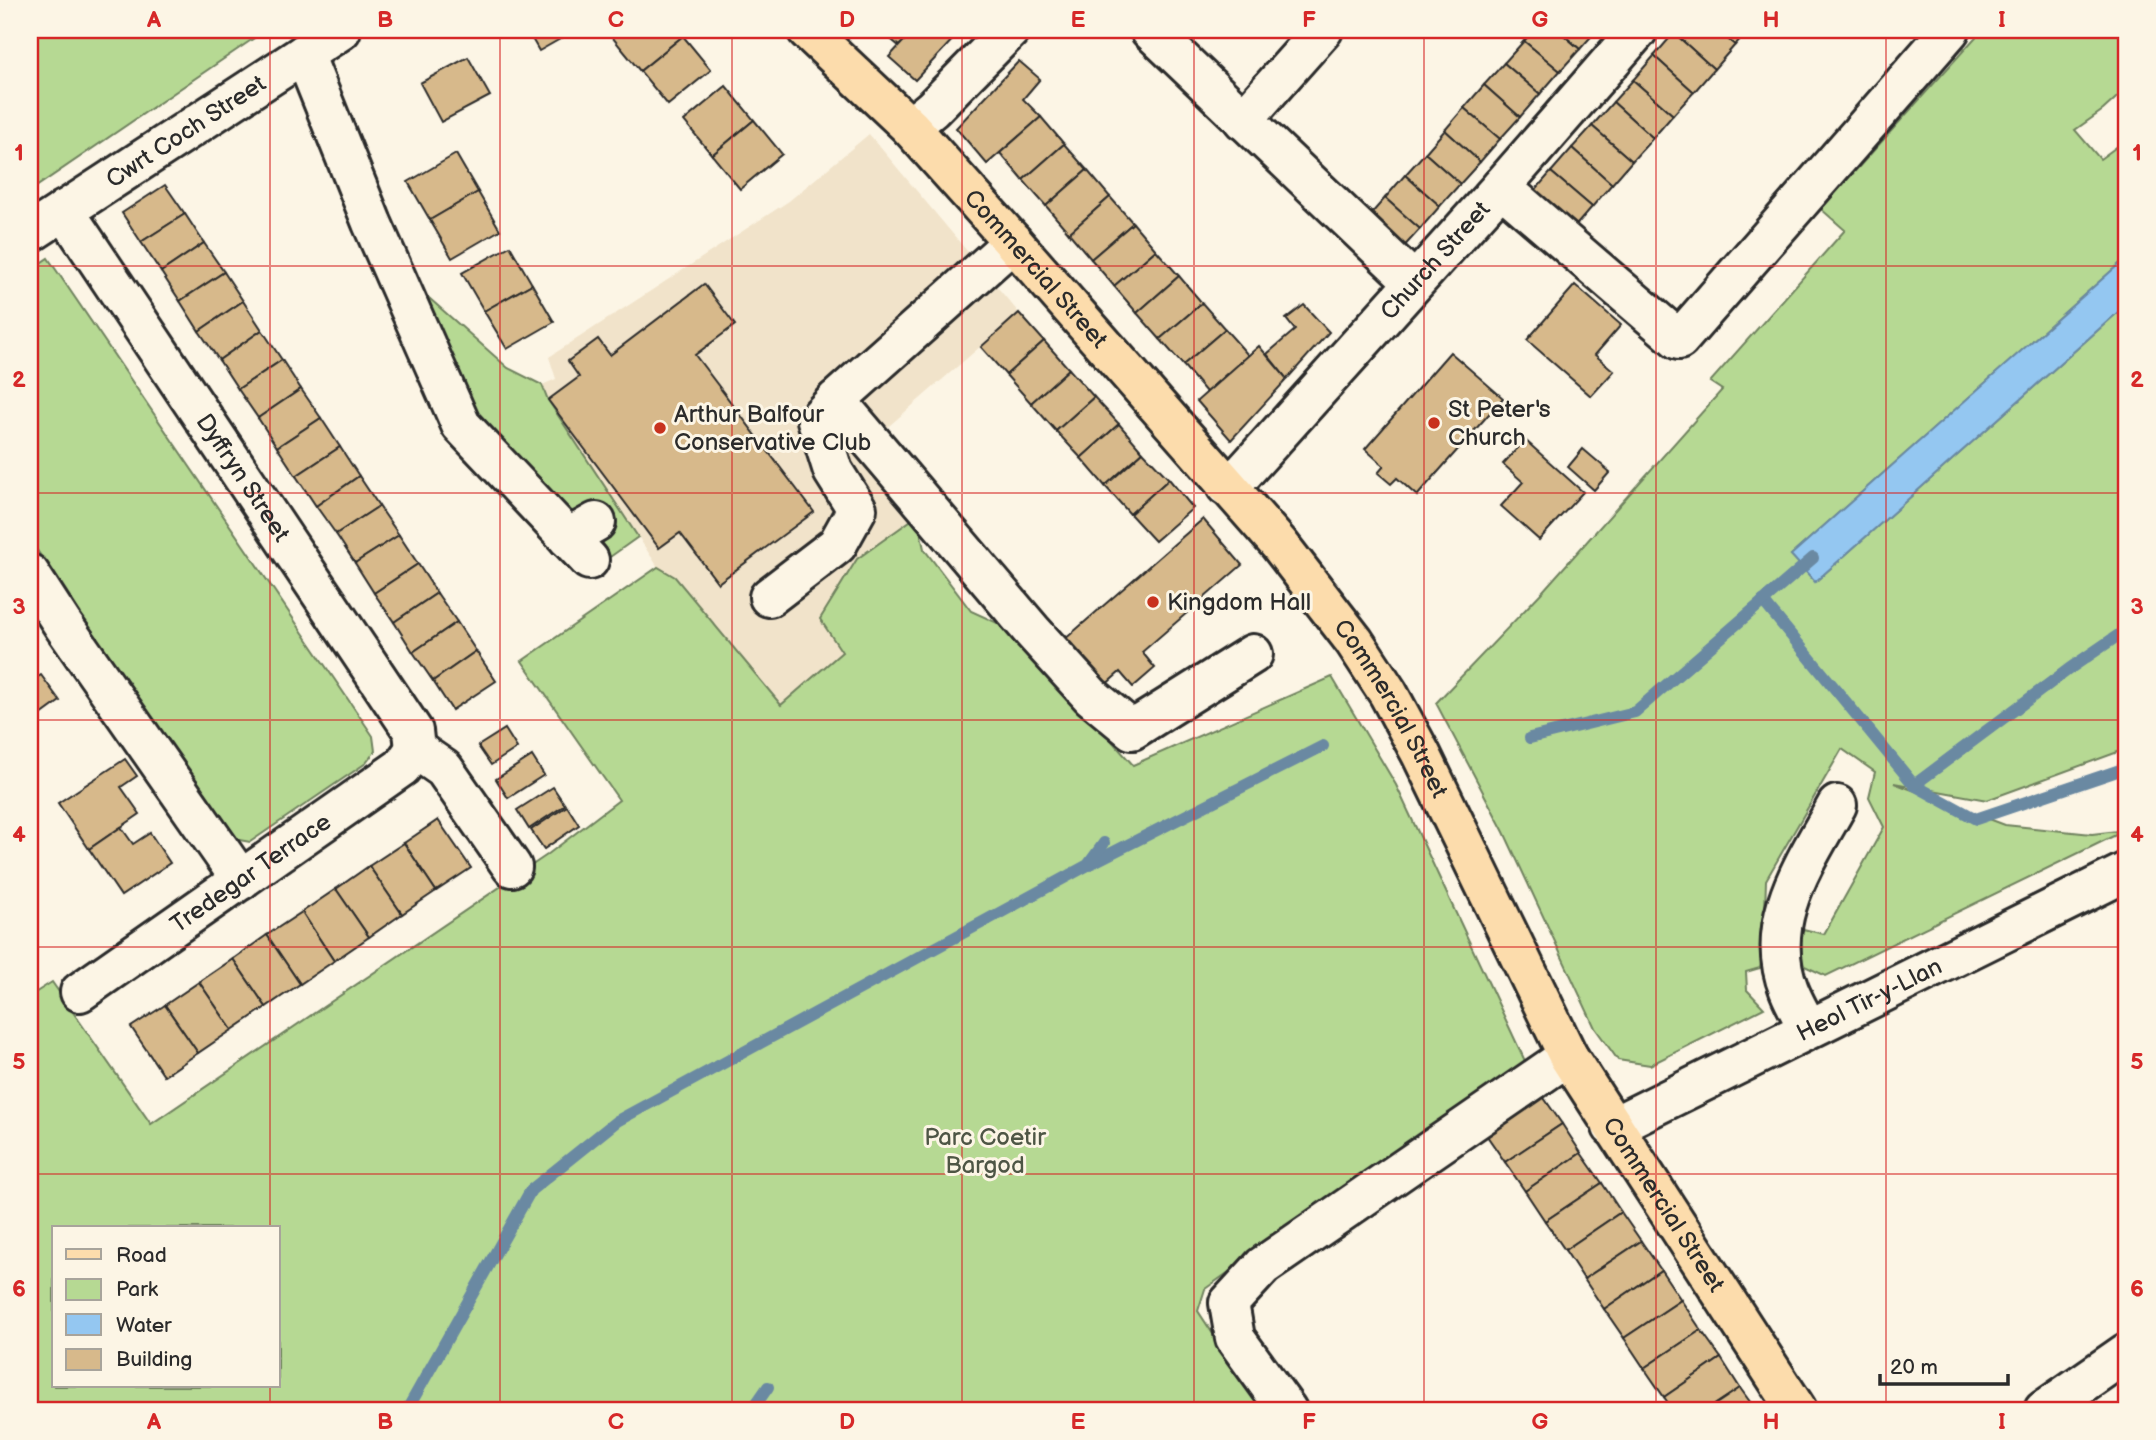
<svg xmlns="http://www.w3.org/2000/svg" width="2156" height="1440" font-family="'Balsamiq Sans',sans-serif">
	<style>
		.built { fill: #f1e3ca }
		.green { fill: #b6d993; stroke: #70825f; stroke-width: 2; fill-rule: evenodd }
		.water { fill: #94c7f1; stroke: #6a89a2; stroke-width: 2 }
		.lines { fill: none; stroke-linecap: round; stroke-linejoin: round }
		.stream { stroke: #6a89a2; stroke-width: 12 }
		.building { fill: #d7b98b; stroke: #2b2b2b; stroke-width: 2 }
		.minor-casing { stroke: #2b2b2b; stroke-width: 44 }
		.major-casing { stroke: #2b2b2b; stroke-width: 44 }
		.minor { stroke: #fcf5e5; stroke-width: 38 }
		.major { stroke: #fcdcac; stroke-width: 38 }
		.grid { fill: none; stroke: #d62828; stroke-width: 2; stroke-opacity: 0.55 }
		.poi-dot { fill: #c8321e; stroke: #fcf5e5; stroke-width: 2.5 }
		.labels { text-anchor: middle; dominant-baseline: central; stroke-width: 6; stroke-linejoin: round; paint-order: stroke }
		.street-label { font-size: 24px; fill: #2b2b2b; stroke: #fcf5e5 }
		.poi-label { font-size: 24px; fill: #2b2b2b; stroke: #fcf5e5; text-anchor: start }
		.park-label { font-size: 24px; fill: #4e5645; stroke: #fcf5e5 }
		.neatline { fill: none; stroke: #d62828; stroke-width: 2.5 }
		.grid-label { font-size: 23px; text-anchor: middle; font-weight: bold; fill: #d62828 }
	</style>
	<rect width="100%" height="100%" fill="#fcf5e5"/>
	<filter id="ink" filterUnits="userSpaceOnUse"><feTurbulence type="fractalNoise" baseFrequency=".0143" numOctaves="2"/><feDisplacementMap in="SourceGraphic" scale="14" xChannelSelector="R" yChannelSelector="G"/><feConvolveMatrix kernelMatrix="1 2 1 2 8 2 1 2 1" color-interpolation-filters="sRGB"/></filter>
	<g filter="url(#ink)">
		<polygon class="built" points="869,134 1019,313 882,432 917,516 842,652 781,705 675,577 658,567 548,400 542,385 556,379 549,357 789,201"/>
		<g class="green">
			<polygon points="30,30 266,30 30,191"/>
			<polygon points="1982,30 2126,30 2126,89 2103,110 2075,130 2100,159 2126,140 2126,258 1791,555 1816,581 2126,305 2126,749 1987,800 1894,783 2005,825 2092,834 2126,830 1826,976 1798,963 1793,945 1803,929 1824,934 1884,827 1869,797 1875,772 1842,749 1766,880 1764,943 1760,968 1746,972 1747,990 1764,1008 1650,1065 1618,1060 1595,1028 1504,832 1436,703 1542,592 1722,390 1710,382 1845,230 1821,209"/>
			<polygon points="48,258 373,736 375,751 366,763 250,842 234,839 30,540 30,270"/>
			<polygon points="412,283 508,368 542,385 548,400 638,537 603,562 602,544 613,529 580,511 561,512 476,420"/>
			<path d="M917,516l7,33 47,62 44,20 118,134 199,-88 64,108 129,276 -320,228 -7,22 65,99h-1233v-414l22,-14 99,142 396,-269 72,-55 -97,-139 136,-94 17,10 106,128 61,-53 -22,-33 37,-60zM54,1228h224v158h-224z"/>
		</g>
		<polygon class="water" points="2126,258 2126,305 1815,582 1791,555"/>
		<g class="lines">
			<g class="stream">
				<polyline points="1763,601 1914,785 1976,819 2126,768"/>
				<polyline points="1530,738 1635,712 1813,558"/>
				<polyline points="1914,785 2069,669 2126,630"/>
				<polyline points="1092,863 1323,746"/>
				<polyline points="407,1410 531,1190 617,1121 1088,865 1104,843"/>
				<polyline points="752,1410 768,1387"/>
			</g>
		</g>
		<g class="building">
			<polygon points="527,30 576,30 539,51"/>
			<polygon points="621,30 677,30 683,36 640,71 612,37"/>
			<polygon points="880,30 914,30 899,46"/>
			<polygon points="914,30 949,30 956,36 915,80 889,57"/>
			<polygon points="1534,30 1558,30 1580,49 1560,71 1524,41"/>
			<polygon points="1558,30 1597,30 1580,49"/>
			<polygon points="1677,30 1717,30 1735,45 1714,69 1674,33"/>
			<polygon points="1717,30 1748,30 1735,45"/>
			<polygon points="1674,33 1714,69 1694,92 1654,56"/>
			<polygon points="683,36 711,70 668,105 640,71"/>
			<polygon points="1524,41 1560,71 1540,94 1504,63"/>
			<polygon points="1654,56 1694,92 1673,115 1633,80"/>
			<polygon points="468,57 490,96 441,122 420,83"/>
			<polygon points="1019,61 1040,79 1023,99 1041,117 987,164 956,128"/>
			<polygon points="1504,63 1540,94 1520,117 1484,85"/>
			<polygon points="1633,80 1673,115 1653,138 1613,102"/>
			<polygon points="1484,85 1520,117 1500,139 1464,108"/>
			<polygon points="726,86 754,120 712,155 684,121"/>
			<polygon points="1613,102 1653,138 1632,161 1592,126"/>
			<polygon points="1464,108 1500,139 1480,162 1445,130"/>
			<polygon points="1041,117 1064,144 1023,180 1000,153"/>
			<polygon points="754,120 782,154 740,189 712,155"/>
			<polygon points="1592,126 1632,161 1612,184 1572,148"/>
			<polygon points="1445,130 1480,162 1460,184 1425,153"/>
			<polygon points="1064,144 1087,170 1046,206 1023,180"/>
			<polygon points="1572,148 1612,184 1592,207 1551,172"/>
			<polygon points="1425,153 1460,184 1440,206 1405,175"/>
			<polygon points="456,154 478,192 430,220 408,182"/>
			<polygon points="1087,170 1110,197 1069,233 1046,206"/>
			<polygon points="1551,172 1592,207 1571,231 1531,195"/>
			<polygon points="1405,175 1440,206 1420,229 1385,198"/>
			<polygon points="165,185 185,214 141,242 122,213"/>
			<polygon points="478,192 500,230 452,258 430,220"/>
			<polygon points="1110,197 1133,223 1091,259 1069,233"/>
			<polygon points="1385,198 1420,229 1400,251 1365,221"/>
			<polygon points="185,214 204,243 161,272 141,242"/>
			<polygon points="1133,223 1156,250 1114,286 1091,259"/>
			<polygon points="204,243 224,272 180,301 161,272"/>
			<polygon points="510,246 532,284 484,311 462,273"/>
			<polygon points="1156,250 1179,276 1137,313 1114,286"/>
			<polygon points="224,272 243,301 199,331 180,301"/>
			<polygon points="1179,276 1202,303 1160,339 1137,313"/>
			<polygon points="532,284 554,322 507,349 484,311"/>
			<polygon points="704,284 735,325 695,355 814,512 718,583 680,533 659,548 548,400 579,377 568,361 598,339 610,355"/>
			<polygon points="1575,285 1621,325 1595,355 1614,371 1591,396 1527,340"/>
			<polygon points="243,301 262,330 219,360 199,331"/>
			<polygon points="1202,303 1225,329 1183,365 1160,339"/>
			<polygon points="1304,305 1329,332 1287,379 1267,354 1295,330 1286,319"/>
			<polygon points="1019,313 1044,341 1006,375 981,347"/>
			<polygon points="1225,329 1248,355 1206,392 1183,365"/>
			<polygon points="262,330 282,360 238,389 219,360"/>
			<polygon points="1044,341 1069,369 1031,403 1006,375"/>
			<polygon points="1259,346 1287,379 1231,440 1197,401"/>
			<polygon points="1450,352 1503,398 1417,496 1397,478 1391,484 1378,473 1384,466 1365,449"/>
			<polygon points="282,360 301,389 258,418 238,389"/>
			<polygon points="1069,369 1094,397 1056,431 1031,403"/>
			<polygon points="301,389 321,418 277,447 258,418"/>
			<polygon points="1094,397 1119,424 1081,458 1056,431"/>
			<polygon points="321,418 340,447 296,476 277,447"/>
			<polygon points="1119,424 1143,452 1105,486 1081,458"/>
			<polygon points="1525,440 1583,492 1539,540 1501,506 1523,482 1503,464"/>
			<polygon points="340,447 359,476 316,506 296,476"/>
			<polygon points="1583,449 1610,472 1594,490 1568,467"/>
			<polygon points="1143,452 1169,479 1130,514 1105,486"/>
			<polygon points="359,476 379,506 336,534 316,506"/>
			<polygon points="1169,479 1193,508 1155,541 1130,514"/>
			<polygon points="379,506 399,535 355,563 336,534"/>
			<polygon points="1203,519 1242,565 1142,652 1155,668 1133,687 1120,672 1104,686 1064,640"/>
			<polygon points="399,535 418,564 374,593 355,563"/>
			<polygon points="418,564 437,593 394,622 374,593"/>
			<polygon points="437,593 457,622 413,652 394,622"/>
			<polygon points="457,622 476,651 433,681 413,652"/>
			<polygon points="476,651 496,681 452,710 433,681"/>
			<polygon points="41,675 60,701 30,723 30,682"/>
			<polygon points="505,729 517,748 491,765 478,746"/>
			<polygon points="532,756 544,775 508,798 496,779"/>
			<polygon points="125,759 137,776 121,787 140,814 89,849 58,803"/>
			<polygon points="553,787 565,805 529,829 517,810"/>
			<polygon points="567,806 579,825 544,849 531,830"/>
			<polygon points="438,820 471,868 436,891 404,843"/>
			<polygon points="121,827 133,844 150,833 170,863 121,896 89,849"/>
			<polygon points="404,843 436,891 402,914 369,866"/>
			<polygon points="369,866 402,914 369,937 336,889"/>
			<polygon points="336,889 369,937 334,961 302,912"/>
			<polygon points="302,912 334,961 300,984 267,935"/>
			<polygon points="267,935 300,984 266,1007 233,959"/>
			<polygon points="233,959 266,1007 232,1030 199,982"/>
			<polygon points="199,982 232,1030 198,1053 165,1005"/>
			<polygon points="165,1005 198,1053 164,1076 131,1027"/>
			<polygon points="1542,1095 1562,1124 1505,1162 1485,1133"/>
			<polygon points="1562,1124 1581,1153 1525,1191 1505,1162"/>
			<polygon points="1581,1153 1602,1183 1545,1221 1525,1191"/>
			<polygon points="1602,1183 1621,1212 1565,1250 1545,1221"/>
			<polygon points="1621,1212 1641,1241 1584,1279 1565,1250"/>
			<polygon points="1641,1241 1661,1270 1604,1309 1584,1279"/>
			<polygon points="1661,1270 1681,1300 1624,1338 1604,1309"/>
			<polygon points="1681,1300 1701,1330 1644,1368 1624,1338"/>
			<polygon points="1701,1330 1721,1358 1664,1397 1644,1368"/>
			<polygon points="1721,1358 1740,1388 1707,1410 1673,1410 1664,1397"/>
			<polygon points="1740,1388 1756,1410 1707,1410"/>
		</g>
		<g class="lines">
			<defs>
				<g id="minor">
					<polyline points="1150,30 1414,282"/>
					<polyline points="304,54 372,223 461,425 589,560"/>
					<polyline points="1243,120 1323,30"/>
					<polyline points="910,127 932,109 1010,30"/>
					<polyline points="1501,187 1679,340 1950,30"/>
					<path id="s1" d="M64,210l349,521 2,18"/>
					<path id="s2" d="M30,233l311,-203"/>
					<polyline points="836,400 1032,631 1091,696 1132,730 1253,654"/>
					<path id="s3" d="M1226,486l18,-14 257,-285 137,-157"/>
					<polyline points="568,538 596,522"/>
					<polyline points="30,574 63,625 241,880"/>
					<polyline points="769,597 837,545 857,509 833,471 817,420 836,400 1013,242"/>
					<polyline points="415,749 444,769 512,867"/>
					<path id="s4" d="M80,992l322,-225 13,-18"/>
					<path d="M1808,1029c-6,-13 -14,-26 -19,-39 -27,-68 16,-127 48,-185"/>
					<path id="s5" d="M1612,1127l514,-255"/>
					<polyline points="1287,1410 1235,1338 1229,1303 1263,1266 1568,1056"/>
					<polyline points="2044,1410 2126,1353"/>
				</g>
				<g id="major">
					<path id="s6" d="M807,30l103,97 103,115 266,302 75,97 34,52 33,61 147,302 229,354"/>
				</g>
			</defs>
			<use href="#minor" class="minor-casing"/>
			<use href="#major" class="major-casing"/>
			<use href="#minor" class="minor"/>
			<use href="#major" class="major"/>
		</g>
	</g>
	<path class="grid" d="M270,30v1198M500,30v1380M732,30v1380M962,30v1380M1194,30v1380M1424,30v1380M1656,30v1380M1886,30v1380M30,266h2096M30,493h2096M30,720h2096M30,947h2096M30,1174h2096M270,1386v24"/>
	<g class="poi-dot">
		<circle cx="1434" cy="423" r="7"/>
		<circle cx="660" cy="428" r="7"/>
		<circle cx="1153" cy="602" r="7"/>
	</g>
	<g class="labels">
		<g class="street-label">
			<text stroke="none"><textPath href="#s2" startOffset="186">Cwrt Coch Street</textPath></text>
			<text stroke="none"><textPath href="#s3" startOffset="308">Church Street</textPath></text>
			<text stroke="none"><textPath href="#s6" startOffset="331">Commercial Street</textPath></text>
			<text stroke="none"><textPath href="#s1" startOffset="322">Dyffryn Street</textPath></text>
			<text stroke="none"><textPath href="#s6" startOffset="898">Commercial Street</textPath></text>
			<text stroke="none"><textPath href="#s4" startOffset="208">Tredegar Terrace</textPath></text>
			<text stroke="none"><textPath href="#s5" startOffset="287">Heol Tir-y-Llan</textPath></text>
			<text stroke="none"><textPath href="#s6" startOffset="1465">Commercial Street</textPath></text>
		</g>
		<g class="poi-label">
			<text x="1448" y="409">St Peter's<tspan x="1448" dy="28">Church</tspan></text>
			<text x="674" y="414">Arthur Balfour<tspan x="674" dy="28">Conservative Club</tspan></text>
			<text x="1167" y="602">Kingdom Hall</text>
		</g>
		<g class="park-label">
			<text x="985" y="1137">Parc Coetir<tspan x="985" dy="28">Bargod</tspan></text>
		</g>
	</g>
	<rect width="2156" height="1440" fill="none" stroke="#fcf5e5" stroke-width="77"/>
	<rect x="52" y="1226" width="228" height="161" fill="#fcf5e5" stroke="#a8a49b" stroke-width="2"/>
	<rect x="66" y="1249" width="35" height="10" fill="#fcdcac" stroke="#a8a49b" stroke-width="2"/>
	<text x="116" y="1262" font-size="21" fill="#2b2b2b">Road</text>
	<rect x="66" y="1279" width="35" height="21" fill="#b6d993" stroke="#a8a49b" stroke-width="2"/>
	<text x="116" y="1296" font-size="21" fill="#2b2b2b">Park</text>
	<rect x="66" y="1314" width="35" height="21" fill="#94c7f1" stroke="#a8a49b" stroke-width="2"/>
	<text x="116" y="1332" font-size="21" fill="#2b2b2b">Water</text>
	<rect x="66" y="1349" width="35" height="21" fill="#d7b98b" stroke="#a8a49b" stroke-width="2"/>
	<text x="116" y="1366" font-size="21" fill="#2b2b2b">Building</text>
	<path d="M1880 1374v10h128v-10" fill="none" stroke="#2b2b2b" stroke-width="3.5"/>
	<text x="1890" y="1374" font-size="21" fill="#2b2b2b" stroke="#fcf5e5" stroke-width="5" paint-order="stroke">20 m</text>
	<rect x="38" y="38" width="2080" height="1364" class="neatline"/>
	<g class="grid-label">
		<text x="154" y="27">A</text>
		<text x="385" y="27">B</text>
		<text x="616" y="27">C</text>
		<text x="847" y="27">D</text>
		<text x="1078" y="27">E</text>
		<text x="1309" y="27">F</text>
		<text x="1540" y="27">G</text>
		<text x="1771" y="27">H</text>
		<text x="2002" y="27">I</text>
		<text x="19" y="160">1</text>
		<text x="2137" y="160">1</text>
		<text x="19" y="387">2</text>
		<text x="2137" y="387">2</text>
		<text x="19" y="614">3</text>
		<text x="2137" y="614">3</text>
		<text x="19" y="842">4</text>
		<text x="2137" y="842">4</text>
		<text x="19" y="1069">5</text>
		<text x="2137" y="1069">5</text>
		<text x="19" y="1296">6</text>
		<text x="2137" y="1296">6</text>
		<text x="154" y="1429">A</text>
		<text x="385" y="1429">B</text>
		<text x="616" y="1429">C</text>
		<text x="847" y="1429">D</text>
		<text x="1078" y="1429">E</text>
		<text x="1309" y="1429">F</text>
		<text x="1540" y="1429">G</text>
		<text x="1771" y="1429">H</text>
		<text x="2002" y="1429">I</text>
	</g>
</svg>
